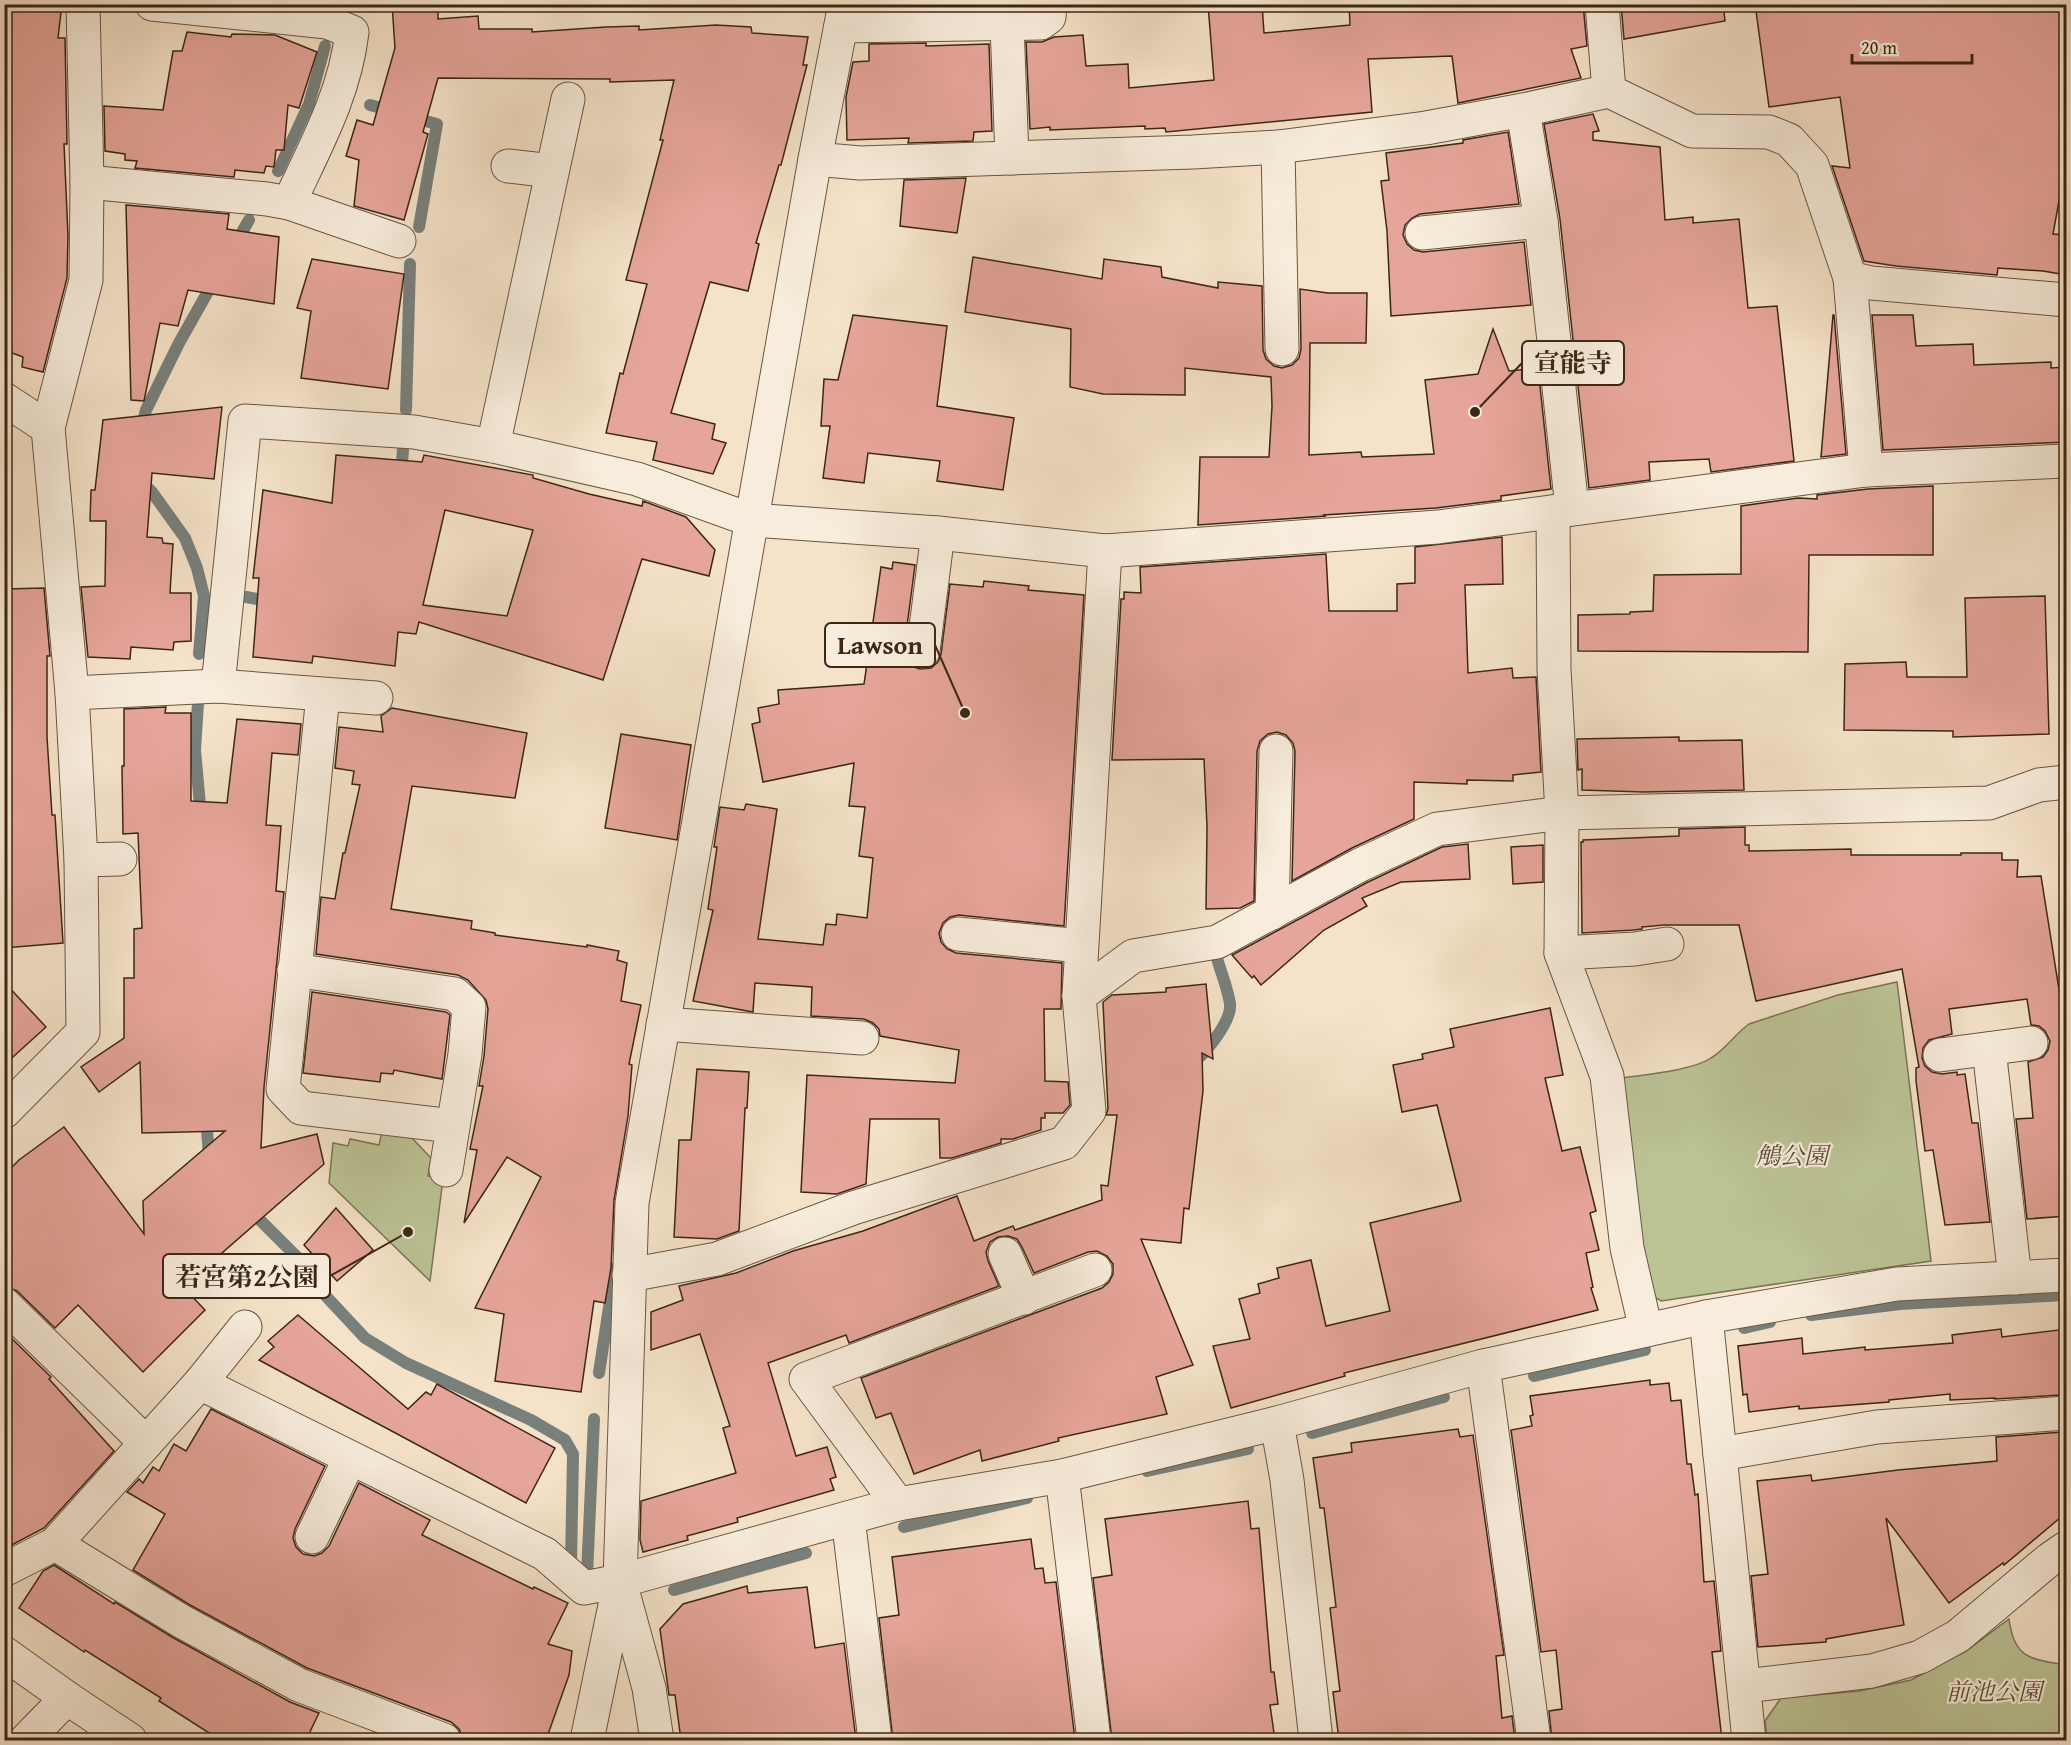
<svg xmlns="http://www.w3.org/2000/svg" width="2071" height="1745" font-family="'Gentium Book Plus','Noto Serif JP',serif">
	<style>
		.green { fill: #bcc496; stroke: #7c7556; stroke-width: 1.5 }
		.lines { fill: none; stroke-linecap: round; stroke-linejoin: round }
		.stream { stroke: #78807c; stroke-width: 12 }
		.building { fill: #e6a59a; stroke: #3c2617; stroke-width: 1.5; fill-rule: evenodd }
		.street-casing { stroke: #6a5544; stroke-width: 35 }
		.street { stroke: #f8eddc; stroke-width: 33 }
		.labels { text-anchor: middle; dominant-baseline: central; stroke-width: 4.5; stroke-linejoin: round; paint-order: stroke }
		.park-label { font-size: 24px; font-style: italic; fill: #5c4e37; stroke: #f8eddc }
		.leader { fill: none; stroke: #3c2617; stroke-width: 2 }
		.callout-dot { fill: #3c2617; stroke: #f8eddc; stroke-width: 2 }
		.callout { fill: #f8eddc; stroke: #3c2617; stroke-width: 2 }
		.callout-label { font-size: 26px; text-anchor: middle; font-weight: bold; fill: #3c2617 }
	</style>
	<rect width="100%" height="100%" fill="#f5e3c9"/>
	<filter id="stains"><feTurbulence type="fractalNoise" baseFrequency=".00333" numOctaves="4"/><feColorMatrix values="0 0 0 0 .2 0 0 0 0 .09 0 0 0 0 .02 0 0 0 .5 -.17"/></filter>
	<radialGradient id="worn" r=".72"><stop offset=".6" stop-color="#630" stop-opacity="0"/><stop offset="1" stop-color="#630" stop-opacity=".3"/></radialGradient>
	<g class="green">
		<path d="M1897,982l34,279 -270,40 -19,-12 -26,-210c24,-4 76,-8 95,-21 15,-9 24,-24 38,-34l89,-29z"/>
		<polygon points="382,1131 410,1136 431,1158 428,1176 443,1179 430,1281 329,1183 333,1143 348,1146 350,1139 379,1145"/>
		<path d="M2009,1619c5,40 22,40 57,46v75h-299l-2,-19 16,-23 78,-7 52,-11 55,-29z"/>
	</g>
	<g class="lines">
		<g class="stream">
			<polyline points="370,105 392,111"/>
			<polyline points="411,117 437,124 419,227"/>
			<polyline points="278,171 309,104 325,46"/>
			<polyline points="234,246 249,220"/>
			<polyline points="406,410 410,264"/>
			<polyline points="141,430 146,410 179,343 215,279"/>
			<polyline points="401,476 403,449"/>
			<polyline points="140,480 152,492 185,538 197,568 204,596 199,654"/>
			<polyline points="246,597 274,602"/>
			<polyline points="198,703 195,750 201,816"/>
			<path d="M1190,1065c14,-9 42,-44 40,-61 -2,-15 -9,-31 -13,-46"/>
			<polyline points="206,1117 209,1156 212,1161"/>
			<polyline points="248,1208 310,1270 322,1292 365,1338 406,1363 531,1420 565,1440 573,1454 571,1564"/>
			<polyline points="1811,1315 1900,1304 2066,1295"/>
			<polyline points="1744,1328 1770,1322"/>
			<polyline points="599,1373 615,1268"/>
			<polyline points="1534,1376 1645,1350"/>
			<polyline points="1312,1433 1444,1397"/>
			<polyline points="1147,1471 1248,1449"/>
			<polyline points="904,1527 1027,1498"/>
			<polyline points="587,1575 594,1419"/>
			<polyline points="674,1590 806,1553"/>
		</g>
	</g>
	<g class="building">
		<polygon points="4,4 62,4 58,38 65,38 67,144 64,144 68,236 67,278 43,372 22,367 23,357 4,350 4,245 9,227 10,142 4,142"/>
		<polygon points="392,4 438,4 438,19 478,16 479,29 532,29 532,32 606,27 639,26 639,30 716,25 751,27 752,33 808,37 803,65 807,65 781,165 779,165 756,243 759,244 748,291 710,282 671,413 715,424 712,439 726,443 713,474 653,460 657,442 606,433 620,373 623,374 647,284 626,280 663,140 660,140 674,80 610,82 610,79 438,78 423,132 428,134 404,220 354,206 359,160 346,156 357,120 373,125 395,48"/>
		<polygon points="870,4 925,4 925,6 870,7"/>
		<polygon points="1208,4 1262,4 1264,33 1350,25 1349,4 1583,4 1587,46 1571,49 1581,78 1458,103 1452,56 1368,59 1372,112 1166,132 1165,128 1145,129 1145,126 1050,130 1050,127 1030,129 1026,42 1042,42 1054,37 1083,35 1086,66 1128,64 1129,88 1214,80"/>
		<polygon points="1621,4 1723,4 1725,21 1624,39"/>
		<polygon points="1807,4 2067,4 2067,157 2053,234 2067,235 2067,275 2043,271 1998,268 1997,275 1896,266 1864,261 1832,166 1850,168 1840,97 1769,107 1756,11"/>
		<polygon points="187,32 231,37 232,34 275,35 317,52 299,108 288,105 284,150 276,150 274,167 266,166 264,173 235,170 234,177 135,168 137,161 125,160 125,154 105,151 104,106 163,110 173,51 182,51"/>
		<polygon points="926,43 926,46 989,44 992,131 974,132 973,141 908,143 909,138 847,140 846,97 853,62 869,61 869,44"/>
		<polygon points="1593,114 1599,131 1593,132 1593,140 1660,147 1665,220 1693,217 1693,223 1739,219 1748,308 1777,306 1794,461 1711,472 1709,459 1649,462 1650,480 1589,488 1560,219 1544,124"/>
		<polygon points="1508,132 1519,204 1420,214 1412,218 1405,225 1403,235 1407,244 1414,250 1423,252 1524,242 1531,305 1391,316 1387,231 1381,181 1389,180 1386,153 1463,143 1463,140"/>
		<polygon points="966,178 957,233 900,226 904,180"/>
		<polygon points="126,205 229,214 227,229 279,237 274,304 188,290 178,326 160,323 144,401 131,400"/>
		<polygon points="973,257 1102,279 1104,259 1161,267 1162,277 1218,288 1218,282 1262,286 1263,350 1266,359 1274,366 1282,368 1292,365 1299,358 1301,349 1300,289 1328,293 1367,293 1366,343 1310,343 1309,455 1361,452 1362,457 1434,454 1425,380 1478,374 1493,329 1509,371 1538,368 1551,489 1501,496 1501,500 1436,508 1324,515 1325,516 1198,525 1200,457 1269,457 1272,406 1271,377 1185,368 1185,395 1103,394 1070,387 1071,329 965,312"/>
		<polygon points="312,259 404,274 388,389 301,378 311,311 297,308"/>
		<polygon points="853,315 947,326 937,406 1014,418 1003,490 937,481 940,461 868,453 864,483 823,478 830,426 821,426 824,379 838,380"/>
		<polygon points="1833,315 1834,315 1846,454 1821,457"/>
		<polygon points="1872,315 1913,315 1916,346 1973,344 1974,365 2051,362 2051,368 2067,367 2067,442 1883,450"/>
		<polygon points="222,407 214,479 152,473 147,537 162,538 163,543 173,544 170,593 191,593 191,641 174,642 173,650 131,647 130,659 88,657 81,587 105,586 106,521 90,521 91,490 95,490 103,420"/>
		<path d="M336,455l86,7 2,-7 109,20v3l56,16 53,12 1,-5 43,16 29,33 -6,26 -67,-17 -39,121 -184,-58 -3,12 -18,-2 -3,34 -82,-10 -1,7 -59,-6 6,-79h-6l10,-88 69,13zM445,510l88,20 -26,86 -84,-11z"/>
		<polygon points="1933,486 1933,555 1809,555 1808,652 1578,651 1578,615 1630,614 1630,612 1653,611 1654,575 1741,574 1741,506 1798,498 1817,499 1817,495 1868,489"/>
		<polygon points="1502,537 1503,584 1465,585 1468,673 1512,668 1513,678 1536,677 1541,772 1513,775 1513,781 1467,780 1467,784 1414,782 1414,819 1352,848 1292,881 1295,751 1293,743 1286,735 1277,732 1268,734 1260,741 1257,751 1254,901 1240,908 1206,909 1207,827 1204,759 1112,760 1121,599 1124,599 1124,592 1141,593 1140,567 1326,554 1329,611 1397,611 1397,584 1415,583 1415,547"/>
		<polygon points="893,562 915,565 904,649 906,658 911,666 920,669 931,668 938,662 941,654 950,584 983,587 984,581 1029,586 1028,590 1084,595 1064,926 959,915 950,917 943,923 939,933 941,942 947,949 956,953 1062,963 1061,1009 1044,1009 1045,1081 1068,1082 1070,1105 1063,1113 1045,1113 1045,1118 1041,1118 1041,1130 1013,1139 1001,1139 1001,1143 952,1158 940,1158 939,1119 870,1119 866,1184 837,1194 801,1192 807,1075 955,1083 959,1050 880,1036 879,1029 873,1023 864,1019 811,1016 812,987 755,983 753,1012 693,1001 713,910 708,909 717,847 714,847 720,807 744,810 746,804 777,809 758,939 823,945 826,924 836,925 837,914 867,918 873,858 859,856 865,807 849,806 854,763 763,782 752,724 760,722 758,708 779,704 778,690 864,684 881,567 892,569"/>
		<polygon points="44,588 50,656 47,656 47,737 52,815 55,815 63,943 4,948 4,589"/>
		<polygon points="2045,596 2049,734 1953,737 1953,731 1844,730 1845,664 1906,662 1907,677 1967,677 1965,598"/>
		<polygon points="166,707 165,713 191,713 191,801 227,803 237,719 301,724 298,755 272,753 266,825 281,826 276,891 284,892 264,1087 261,1148 317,1134 324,1164 183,1287 205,1310 143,1372 78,1305 55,1328 17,1291 4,1286 4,1175 19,1160 64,1127 144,1234 143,1201 225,1131 142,1133 140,1062 99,1092 81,1067 124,1038 124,978 134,978 134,929 142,928 138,833 123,834 122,766 124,766 124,709"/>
		<polygon points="392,708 527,733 515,798 412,786 391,909 472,921 471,929 495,933 495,935 587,947 587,945 619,951 617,960 627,963 621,1001 641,1005 629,1064 632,1065 628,1116 614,1200 611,1268 605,1303 594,1301 581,1392 495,1381 504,1314 475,1308 541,1177 507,1157 464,1223 477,1150 470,1149 483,1086 479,1086 484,1056 488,1009 486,1000 468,980 458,975 316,954 321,897 335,899 343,853 345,853 360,785 352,784 354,771 335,768 339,727 383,732 381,716"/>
		<polygon points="621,734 691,745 677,840 605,828"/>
		<polygon points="1679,737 1679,741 1742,740 1744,790 1643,792 1582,790 1582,769 1578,770 1577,739"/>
		<polygon points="1745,827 1745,845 1749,845 1749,851 1851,849 1851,855 1961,855 1961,853 2002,853 2002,860 2018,860 2017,877 2041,876 2067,1040 2067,1216 2027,1219 2016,1119 2033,1118 2028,1062 2043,1057 2048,1050 2050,1041 2045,1031 2039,1026 2031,1025 2027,999 1949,1009 1952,1034 1929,1040 1923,1048 1922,1058 1925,1066 1932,1072 1942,1074 1957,1072 1957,1075 1965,1074 1972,1123 1978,1123 1990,1222 1945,1225 1933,1150 1925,1151 1916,1081 1916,1068 1919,1067 1902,969 1756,1001 1739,925 1664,925 1642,927 1642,929 1633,930 1582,933 1581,842 1583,842 1583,840 1679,836 1679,829"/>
		<polygon points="1468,844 1470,879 1401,882 1362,898 1367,906 1324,930 1261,985 1254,976 1252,978 1232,955 1368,882 1442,847"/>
		<polygon points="1543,845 1543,882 1513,884 1511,847"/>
		<polygon points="4,982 46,1027 4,1065"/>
		<polygon points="1206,984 1213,1059 1202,1053 1203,1091 1189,1209 1184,1208 1181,1243 1141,1239 1193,1365 1156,1377 1167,1414 1058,1438 1059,1441 982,1461 980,1450 914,1474 891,1413 876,1418 861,1378 1102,1288 1109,1282 1113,1274 1113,1264 1107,1256 1097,1251 1088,1252 1034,1273 1022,1247 1017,1239 1008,1236 998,1237 990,1242 986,1252 988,1261 999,1286 849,1343 846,1335 768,1363 796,1456 827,1447 836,1477 830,1479 834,1490 737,1518 738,1522 687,1536 688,1540 643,1552 640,1540 641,1501 736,1473 723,1428 730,1426 700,1334 651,1350 651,1312 683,1300 679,1286 736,1273 793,1251 863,1231 957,1196 974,1241 1013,1226 1015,1230 1102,1200 1101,1185 1108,1186 1117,1115 1106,1115 1108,1109 1103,1002 1112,995 1166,992 1166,988"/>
		<polygon points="312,992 446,1012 450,1015 442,1079 394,1070 393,1074 381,1073 380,1082 303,1073"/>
		<polygon points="1550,1008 1563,1075 1545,1078 1562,1151 1580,1147 1596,1211 1590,1213 1599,1250 1586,1253 1593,1287 1591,1288 1598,1310 1344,1373 1345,1376 1231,1408 1213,1346 1250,1339 1239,1299 1260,1293 1258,1284 1279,1278 1277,1268 1311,1260 1326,1326 1390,1311 1370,1223 1461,1201 1437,1105 1402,1112 1393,1065 1423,1059 1422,1054 1454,1047 1450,1029"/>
		<polygon points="697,1069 749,1072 747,1108 745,1108 739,1231 717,1239 674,1237 679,1140 691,1140"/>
		<polygon points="336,1208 373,1250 337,1281 304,1245"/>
		<polygon points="298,1315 408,1409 426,1392 431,1395 437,1384 555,1448 526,1503 259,1360 274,1347 268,1341"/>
		<polygon points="2001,1329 2002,1337 2067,1329 2067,1385 2061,1386 2061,1395 1995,1399 1995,1398 1950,1400 1950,1394 1889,1400 1889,1402 1799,1409 1799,1406 1749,1412 1747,1394 1743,1395 1738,1346 1802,1338 1803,1354 1865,1347 1865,1350 1953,1343 1952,1335"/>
		<polygon points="4,1331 51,1377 49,1379 114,1451 44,1528 4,1549"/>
		<polygon points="1650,1380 1650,1385 1669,1383 1671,1401 1681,1400 1687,1464 1691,1464 1695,1495 1698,1494 1704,1582 1714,1581 1721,1651 1712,1652 1722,1740 1552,1740 1549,1711 1562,1709 1556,1650 1541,1652 1511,1430 1532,1426 1530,1416 1533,1415 1530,1396"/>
		<polygon points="211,1409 325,1466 295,1529 293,1538 296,1547 303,1554 314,1556 322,1553 329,1546 359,1483 430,1520 422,1535 533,1589 534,1587 568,1603 548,1644 572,1651 569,1675 546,1740 472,1740 463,1738 459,1729 451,1722 307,1668 190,1605 133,1570 165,1514 127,1492 139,1479 143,1483 153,1467 159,1471 174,1444 186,1451"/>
		<polygon points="1458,1429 1460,1437 1473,1435 1504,1655 1496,1656 1502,1718 1512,1716 1515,1740 1339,1740 1333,1692 1340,1691 1330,1608 1336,1607 1324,1508 1320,1508 1313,1458 1352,1452 1351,1443"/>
		<polygon points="2063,1432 2067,1512 2004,1565 2003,1563 1949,1603 1886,1518 1904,1625 1826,1639 1826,1642 1758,1647 1751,1576 1768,1574 1757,1481 1811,1475 1812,1481 1898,1470 1997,1461 1996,1437"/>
		<polygon points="1248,1501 1251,1529 1259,1528 1271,1672 1274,1672 1278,1704 1270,1705 1275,1740 1112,1740 1093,1578 1112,1575 1105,1519"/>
		<polygon points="1031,1539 1035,1569 1043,1568 1045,1583 1056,1582 1075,1740 893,1740 879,1618 899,1615 892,1557"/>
		<polygon points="54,1565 114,1604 115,1602 172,1637 290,1702 319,1713 306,1740 220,1740 159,1701 161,1698 85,1650 84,1652 19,1608 43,1571"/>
		<polygon points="747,1586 748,1593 807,1587 815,1648 844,1643 856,1740 770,1740 769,1736 734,1740 681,1740 675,1695 669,1695 660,1629 683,1604"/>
	</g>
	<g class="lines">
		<defs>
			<g id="street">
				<path d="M152,4l175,18 25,10c-7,62 -37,115 -63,171"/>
				<polyline points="1602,4 1609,91"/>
				<polyline points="1007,24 1012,158"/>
				<polyline points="841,26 1041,23 1049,17 1050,4"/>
				<polyline points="1523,110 1541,221 1572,508"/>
				<polyline points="1278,147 1282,349"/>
				<polyline points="815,159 860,163 1193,152 1278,147 1426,128 1523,110 1609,91 1692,131 1769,132 1789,140 1812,165 1850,278 1871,283 2066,300"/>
				<polyline points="508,166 552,171"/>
				<polyline points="87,182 267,199 289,203 399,241"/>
				<polyline points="1422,233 1541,221"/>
				<polyline points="1850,278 1866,470"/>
				<polyline points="4,399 48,428"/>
				<polyline points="493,446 568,99"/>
				<polyline points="1553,512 1554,669 1562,813 1561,953 1607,1076 1627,1248 1646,1330"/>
				<polyline points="923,651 938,533"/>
				<polyline points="218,686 245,421 414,432 493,446 637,479 751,520 938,533 1105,551 1438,527 1866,470 2066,461"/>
				<polyline points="72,693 218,686 376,698"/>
				<polyline points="323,695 283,1089 301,1108 452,1126"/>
				<polyline points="81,860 120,859"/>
				<polyline points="1272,913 1276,751"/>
				<polyline points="958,934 1081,946"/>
				<polyline points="1561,953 1635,949 1667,944"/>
				<polyline points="294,970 455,994 469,1007 465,1054 446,1170"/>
				<polyline points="1079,996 1133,956 1217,942 1360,865 1437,829 1562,813 1989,803 2039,785 2066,782"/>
				<polyline points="663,1024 862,1038"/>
				<polyline points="1989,1049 2015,1278"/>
				<polyline points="1940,1055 2031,1043"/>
				<polyline points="4,1112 83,1032 81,860 72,693 48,428 86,280 87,182 83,4"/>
				<polyline points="1005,1254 1024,1298"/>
				<polyline points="629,1275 717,1259 853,1208 1064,1143 1089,1111 1079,996 1105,551"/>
				<polyline points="4,1304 146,1443"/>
				<polyline points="1706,1317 1749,1740"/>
				<polyline points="1483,1366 1534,1740"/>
				<polyline points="200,1383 245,1327"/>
				<polyline points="1277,1423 1287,1480 1316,1740"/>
				<polyline points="1720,1454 1877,1427 2066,1413"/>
				<polyline points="1062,1476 1094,1740"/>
				<polyline points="898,1504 806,1379 1095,1270"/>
				<polyline points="848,1518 875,1740"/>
				<polyline points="312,1537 350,1458"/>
				<polyline points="4,1570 55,1544"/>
				<polyline points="622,1589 649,1688 657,1740"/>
				<polyline points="4,1653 67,1698 130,1740"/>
				<polyline points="1745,1686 1872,1671 1920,1657 1958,1636 2050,1559 2066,1548"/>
				<polyline points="26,1740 67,1698"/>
				<polyline points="444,1740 299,1685 181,1621 55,1544 200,1383 545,1554 584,1588 620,1581 898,1504 1062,1476 1277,1423 1483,1366 1706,1317 1897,1284 2066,1275"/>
				<polyline points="587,1740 620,1581 632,1203 815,159 845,4"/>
			</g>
		</defs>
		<use href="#street" class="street-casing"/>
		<use href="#street" class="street"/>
	</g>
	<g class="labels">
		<g class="park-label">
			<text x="1792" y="1155">鵤公園</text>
			<text x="1994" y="1691">前池公園</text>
		</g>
	</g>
	<path class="leader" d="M1475 412L1522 363M965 713L935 645M408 1232L330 1276"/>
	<g class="callout-dot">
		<circle cx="1475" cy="412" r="6"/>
		<circle cx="965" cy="713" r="6"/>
		<circle cx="408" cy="1232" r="6"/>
	</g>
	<g class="callout">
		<rect x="1522" y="341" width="102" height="44" rx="6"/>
		<rect x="825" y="623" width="110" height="44" rx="6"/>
		<rect x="163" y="1254" width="167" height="44" rx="6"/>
	</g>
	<g class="callout-label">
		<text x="1573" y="372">宣能寺</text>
		<text x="880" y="654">Lawson</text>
		<text x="247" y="1286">若宮第2公園</text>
	</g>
	<rect width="2071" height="1745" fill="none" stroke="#f5e3c9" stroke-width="24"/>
	<rect x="6" y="6" width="2059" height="1733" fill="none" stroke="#3c2617" stroke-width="3"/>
	<rect x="12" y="12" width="2047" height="1721" fill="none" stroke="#3c2617" stroke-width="1.5"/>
	<path d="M1852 54v9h120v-9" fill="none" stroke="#3c2617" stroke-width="3"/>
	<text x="1861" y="54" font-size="18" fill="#3c2617" stroke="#f8eddc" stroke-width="4.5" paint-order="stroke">20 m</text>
	<rect width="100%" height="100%" filter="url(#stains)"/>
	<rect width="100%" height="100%" fill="url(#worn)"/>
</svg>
